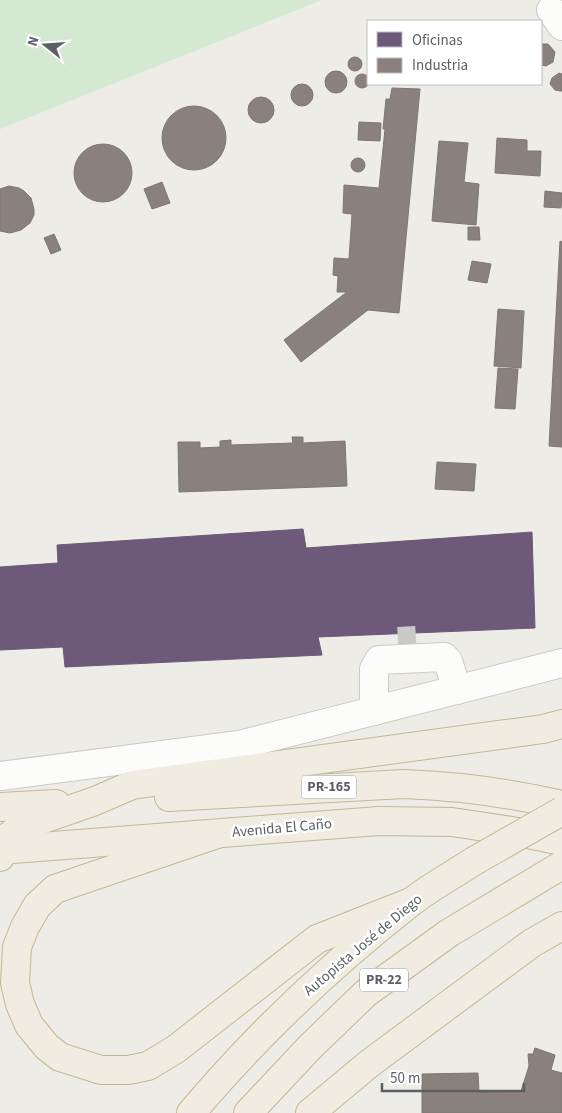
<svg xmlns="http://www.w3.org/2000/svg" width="562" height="1113" font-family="'Source Sans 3',sans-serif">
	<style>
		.green { fill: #d5e9d2 }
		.offices { fill: #6d597a; stroke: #685b74 }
		.industry { fill: #8a817c; stroke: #7c7775 }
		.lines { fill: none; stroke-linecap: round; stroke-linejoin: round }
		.minor-tunnel { stroke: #c9c9c7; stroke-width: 28; stroke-dasharray: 28 14; stroke-linecap: butt }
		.minor-casing { stroke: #cacac9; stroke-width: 30 }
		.highway-casing { stroke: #c5b793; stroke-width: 30 }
		.minor { stroke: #fcfcfb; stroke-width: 28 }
		.highway { stroke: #f0ece1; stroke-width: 28 }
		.highway-bridge-casing { stroke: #c5b793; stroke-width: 30; stroke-linecap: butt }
		.highway-bridge { stroke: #f0ece1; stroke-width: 28 }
		.labels { text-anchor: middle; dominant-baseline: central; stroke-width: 5; stroke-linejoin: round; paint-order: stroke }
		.shield { fill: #fff; stroke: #8d9094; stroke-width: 1 }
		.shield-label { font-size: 14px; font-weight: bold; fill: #5c6066 }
		.street-label { font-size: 15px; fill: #5c6066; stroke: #fff }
	</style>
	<rect width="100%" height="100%" fill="#edece7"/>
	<polygon class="green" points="0,0 322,0 0,129"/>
	<polygon class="offices" points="303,529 306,548 532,532 535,628 318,637 322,655 65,667 63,647 0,650 0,567 58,563 57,545"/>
	<g class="industry">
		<polygon points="541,44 548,44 555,52 553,62 546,66 541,65"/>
		<circle cx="355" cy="64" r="7"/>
		<circle cx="336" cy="82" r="11"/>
		<polygon points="559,73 562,74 562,91 560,91 555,90 550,84 552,78"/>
		<circle cx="362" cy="81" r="7"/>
		<circle cx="302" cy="95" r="11"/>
		<polygon points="392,88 420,89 399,313 368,310 301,362 284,340 347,292 337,292 338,276 333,275 334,258 349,259 352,214 343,213 344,185 379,188 385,129 383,129 386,99 390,99"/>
		<circle cx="261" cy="110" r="13"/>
		<circle cx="194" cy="138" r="32"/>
		<polygon points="359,122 381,123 380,141 358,140"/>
		<polygon points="497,138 527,140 527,151 541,151 540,176 495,173"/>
		<polygon points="439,141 468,143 464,182 479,184 476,225 432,221"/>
		<circle cx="103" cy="173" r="29"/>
		<circle cx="358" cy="165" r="7"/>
		<polygon points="162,182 170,203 152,209 144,189"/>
		<polygon points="9,186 19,188 24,191 31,198 34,209 34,215 30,223 21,230 10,233 0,231 0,189"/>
		<polygon points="545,191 562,193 561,208 544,207"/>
		<polygon points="468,227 479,227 480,240 468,240"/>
		<polygon points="54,234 61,250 51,254 44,238"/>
		<polygon points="560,241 562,242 562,447 549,446"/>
		<polygon points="472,261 491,264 487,283 468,280"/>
		<polygon points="498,309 524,311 521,368 494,366"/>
		<polygon points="498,368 518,369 515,409 495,408"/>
		<polygon points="292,437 303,437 303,443 345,441 347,486 179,492 178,442 200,442 200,448 220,447 220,441 231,440 231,445 293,443"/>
		<polygon points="437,462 476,464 474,491 435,489"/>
		<polygon points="535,1048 555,1055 551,1070 562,1073 562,1113 422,1113 422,1074 478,1073 479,1092 521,1091 529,1066 528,1054 533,1054"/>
	</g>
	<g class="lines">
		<polyline class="minor-tunnel" points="398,641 416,640"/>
		<defs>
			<g id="minor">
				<polyline points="551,10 562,26"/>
				<polyline points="374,711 374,669 379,660 444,657 448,661 457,690"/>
				<polyline points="0,776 239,745 562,663"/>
			</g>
			<g id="highway">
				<path d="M169,797l235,-13c54,2 106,9 158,21"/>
				<polyline points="0,807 56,804"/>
				<polyline points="217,834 55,889 37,906 25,927 17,947 15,983 20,1004 29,1025 47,1047 60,1057 101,1070 128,1070 148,1066 176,1049 317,939 411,902"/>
				<polyline points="0,850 379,821 452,822 518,832 562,841"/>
				<polyline points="0,857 9,836 20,827 95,801 132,785 543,729 562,724"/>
				<path d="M191,1113c65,-77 140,-148 219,-210 20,-16 43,-28 64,-42"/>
				<polyline points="248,1113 310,1047 366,993 449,933 562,865"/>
				<polyline points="310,1113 370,1063 532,943 562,926"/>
			</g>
		</defs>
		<use href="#minor" class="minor-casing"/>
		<use href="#highway" class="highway-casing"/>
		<use href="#minor" class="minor"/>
		<use href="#highway" class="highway"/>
		<defs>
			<polyline id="highway-bridge" points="474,861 562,811"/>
		</defs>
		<use href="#highway-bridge" class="highway-bridge-casing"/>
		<use href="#highway-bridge" class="highway-bridge"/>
	</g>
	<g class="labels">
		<g class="shield">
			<rect x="301.5" y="775.5" width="55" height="23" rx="4"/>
			<rect x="360" y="968.5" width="48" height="23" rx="4"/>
		</g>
		<g class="shield-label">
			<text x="329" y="787">PR-165</text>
			<text x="384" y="980">PR-22</text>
		</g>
		<g class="street-label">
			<text transform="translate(282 828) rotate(-5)">Avenida El Caño</text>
			<text transform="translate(363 945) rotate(-40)">Autopista José de Diego</text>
		</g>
	</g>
	<rect x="367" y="20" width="175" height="65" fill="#ffffff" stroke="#bebfc2"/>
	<rect x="377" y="32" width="25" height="15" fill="#6d597a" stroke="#bebfc2"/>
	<text x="412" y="45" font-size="15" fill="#5c6066">Oficinas</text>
	<rect x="377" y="58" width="25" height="15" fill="#8a817c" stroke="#bebfc2"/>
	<text x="412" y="70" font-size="15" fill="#5c6066">Industria</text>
	<g transform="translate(45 45) rotate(287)" stroke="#ffffff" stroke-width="4" paint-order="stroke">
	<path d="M0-4L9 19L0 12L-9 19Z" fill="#5c6066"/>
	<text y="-8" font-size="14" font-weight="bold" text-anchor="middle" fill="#5c6066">N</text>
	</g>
	<path d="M382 1083v8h142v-8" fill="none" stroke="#5c6066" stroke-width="2.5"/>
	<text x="390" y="1083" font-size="15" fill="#5c6066" stroke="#ffffff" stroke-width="4" paint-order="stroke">50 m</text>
</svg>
